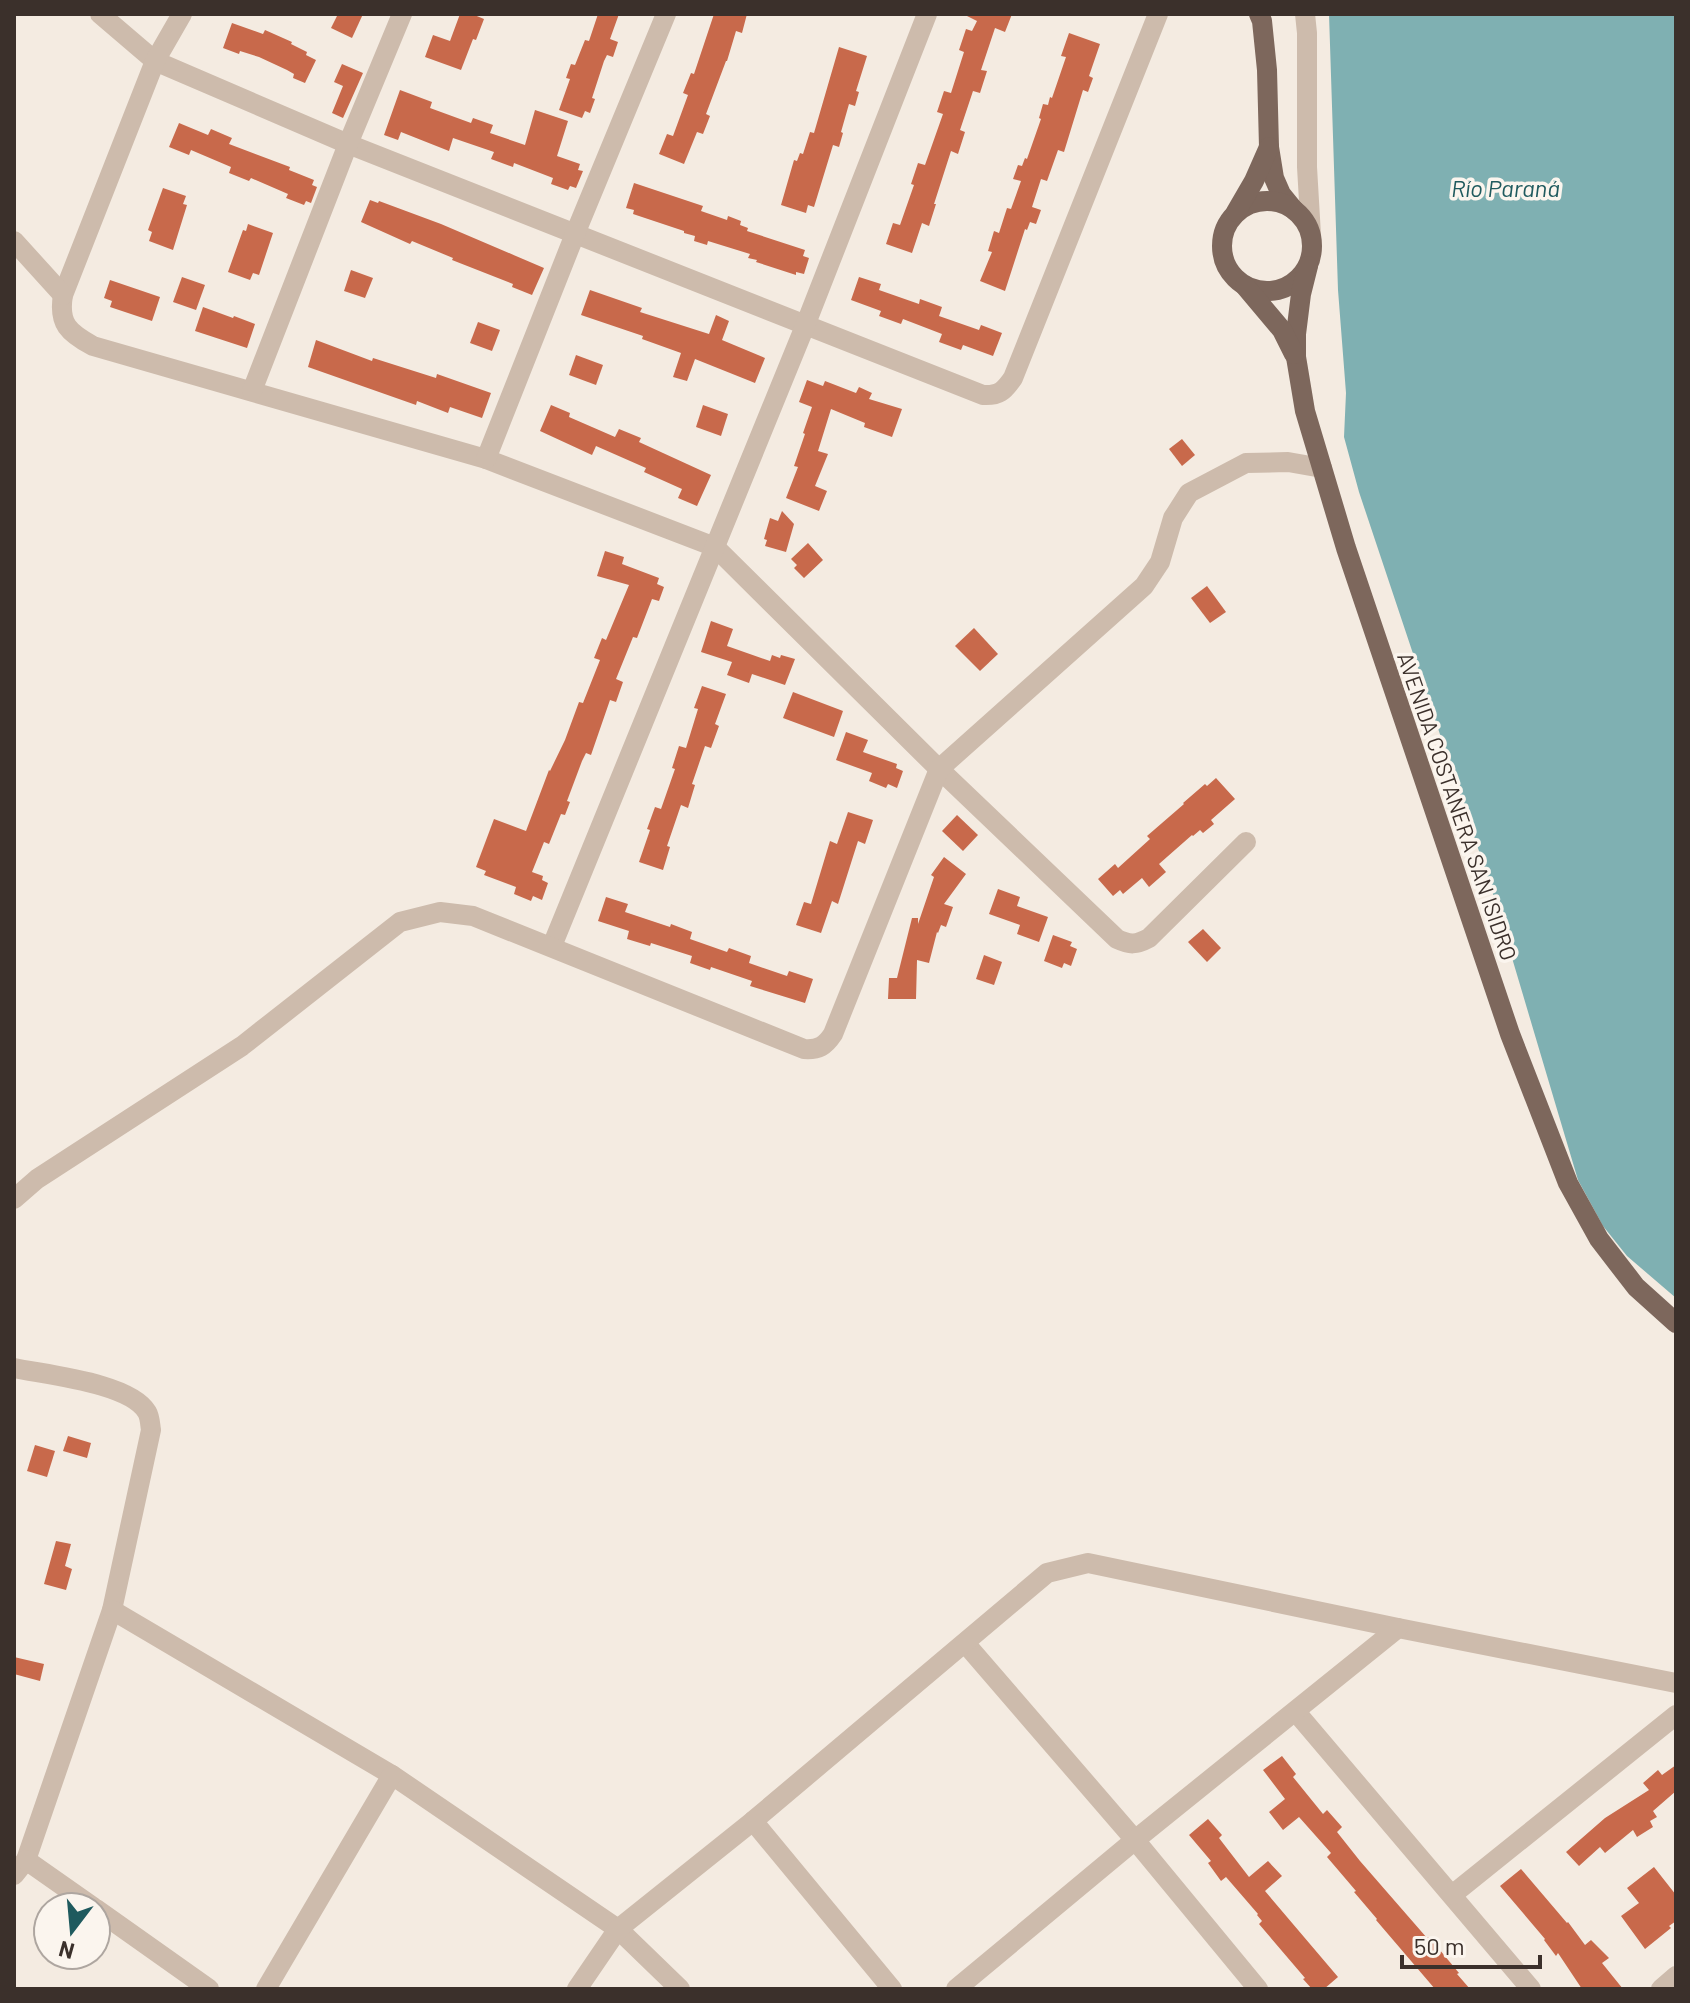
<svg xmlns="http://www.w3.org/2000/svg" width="1690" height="2003" font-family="Barlow,sans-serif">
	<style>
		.water { fill: #7fb0b2 }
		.building { fill: #c8694b }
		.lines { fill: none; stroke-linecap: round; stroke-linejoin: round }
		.minor { stroke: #cdbbac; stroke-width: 20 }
		.major { stroke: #7d675c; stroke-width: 20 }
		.labels { text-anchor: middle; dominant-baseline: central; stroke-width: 7; stroke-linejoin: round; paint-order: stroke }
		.street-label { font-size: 22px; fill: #3b302b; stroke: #fbf5ee }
		.water-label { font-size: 24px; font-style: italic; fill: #1f5a5e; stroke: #fbf5ee }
	</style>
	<rect width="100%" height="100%" fill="#f4ebe1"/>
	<polygon class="water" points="1329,14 1676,14 1676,1298 1627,1256 1603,1226 1578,1180 1490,884 1359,492 1344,437 1346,393 1338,290"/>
	<g class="building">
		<polygon points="338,14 363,14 352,38 331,28"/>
		<polygon points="460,14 472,14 484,19 476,40 473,39 461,70 425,57 433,35 450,41"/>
		<polygon points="598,14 619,14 610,39 618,42 613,57 607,55 604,61 592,98 595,99 590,113 585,111 582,118 559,110 570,79 566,78 571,64 575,65 585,40 589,41"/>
		<polygon points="714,14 747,14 742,33 736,31 727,61 726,61 706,114 710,116 703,134 697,132 684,164 659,154 667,134 673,136 688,95 683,93 691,73 694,74"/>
		<polygon points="963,14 1012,14 1005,32 995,28 981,70 987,71 980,93 973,91 960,130 965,132 958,154 951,151 934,204 936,204 929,226 922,223 912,253 886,244 893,223 900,225 914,185 911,184 918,163 925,165 943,114 937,112 944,91 951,93 964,52 959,50 966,29 972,31 977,21"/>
		<polygon points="232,23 263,34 265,30 292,42 291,44 307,52 306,55 316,60 305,83 293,78 294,74 287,70 259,57 240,51 239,54 223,48"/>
		<polygon points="1069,33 1100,44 1089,76 1093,78 1088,92 1083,90 1064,152 1058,150 1047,181 1041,179 1032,207 1041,210 1036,224 1030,222 1027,230 1025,229 1005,291 980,281 992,252 988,251 994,231 999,233 1007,208 1011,209 1021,181 1013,179 1018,165 1022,166 1025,158 1027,159 1041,119 1039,118 1043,104 1048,105 1050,97 1052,98 1066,57 1061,56"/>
		<polygon points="839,47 867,56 856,91 859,92 855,106 849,104 841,132 843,133 839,147 833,145 814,207 808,205 806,213 781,205 794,160 797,161 800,153 803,154 810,132 814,133"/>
		<polygon points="342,64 363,73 343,118 332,113 343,86 334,82"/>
		<polygon points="400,90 432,102 430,108 471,123 473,118 493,125 490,133 525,145 535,110 568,121 557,156 580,164 578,170 583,171 576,188 570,186 568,190 551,184 553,178 514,163 513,167 491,159 494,152 453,138 449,151 401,132 398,140 384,135"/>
		<polygon points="179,123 208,135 211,129 232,138 229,144 290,167 289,170 314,180 312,185 317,187 311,203 306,201 304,205 286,198 288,194 251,178 249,181 229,173 231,167 191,150 189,155 169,147"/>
		<polygon points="634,183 703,206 701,211 727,220 728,216 741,221 740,225 748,228 747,231 805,250 803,256 809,258 804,274 796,272 796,275 756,262 757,260 748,258 750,254 708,241 707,245 694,241 695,236 684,233 684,231 633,214 634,210 626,208"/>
		<polygon points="163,188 186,196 183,204 187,205 173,250 149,241 152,232 148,230"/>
		<polygon points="370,200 378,203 379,201 441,224 544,268 532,295 512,287 513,284 452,260 453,258 412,241 410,244 361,222"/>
		<polygon points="248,224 273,233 259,275 253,273 250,280 228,272 243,230 246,231"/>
		<polygon points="351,270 373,278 365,298 344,291"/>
		<polygon points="182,277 205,285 196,310 173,302"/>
		<polygon points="859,277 881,284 879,290 919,304 920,299 942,307 939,316 979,330 981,325 1002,333 993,356 963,345 961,350 939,342 942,334 903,319 901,324 879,316 881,311 851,300"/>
		<polygon points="110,280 160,297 152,321 110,307 112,301 104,298"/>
		<polygon points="590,290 642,308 640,312 709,334 716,315 729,321 722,340 765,358 755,383 695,359 687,381 673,377 681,353 642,339 643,336 581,315"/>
		<polygon points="203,307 233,318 234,316 255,324 247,348 195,331"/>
		<polygon points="478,322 500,330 492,351 470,343"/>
		<polygon points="316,340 372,361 373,358 436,378 437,374 491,393 482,418 450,407 448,413 417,401 416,405 308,367"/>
		<polygon points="576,355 603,365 596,385 569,375"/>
		<polygon points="807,380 823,386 825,381 856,393 859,387 872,393 869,399 902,409 892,437 864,427 865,423 831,409 818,451 828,454 815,486 827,491 819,511 786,498 798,467 794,466 805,434 803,433 812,407 799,402"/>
		<polygon points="551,405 570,413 569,417 615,437 619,429 641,438 639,442 711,475 697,506 678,498 682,489 644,472 646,468 596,446 592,455 540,431"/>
		<polygon points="703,405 728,414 721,436 696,427"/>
		<polygon points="1182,439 1195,455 1182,466 1169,449"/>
		<polygon points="782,511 794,524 786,552 765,546 767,540 764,539 770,518 778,521"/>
		<polygon points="808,543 823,560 804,578 794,568 797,565 791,559"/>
		<polygon points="605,551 624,557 622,564 659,578 657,584 664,587 659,601 652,599 637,638 633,637 616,679 623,682 616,702 610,700 591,755 586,753 582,761 567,801 570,802 565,815 561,814 549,844 544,842 532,872 543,876 542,880 548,883 542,900 533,896 531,901 514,894 516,887 484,875 486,871 476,867 494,819 526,831 549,770 550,771 565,740 579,702 583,703 600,660 594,658 602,638 606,640 629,585 597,576"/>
		<polygon points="1207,586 1226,612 1210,623 1191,598"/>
		<polygon points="711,621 733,629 727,646 770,661 772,655 780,658 781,655 795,659 785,685 752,674 749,683 727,675 732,662 701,652"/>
		<polygon points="974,628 998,654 980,671 955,646"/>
		<polygon points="702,686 726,694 715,724 719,726 711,748 705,746 692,784 695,785 688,808 681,805 667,846 670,847 663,870 639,862 650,830 647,829 655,807 661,809 675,769 672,768 679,746 686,748 698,709 694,708"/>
		<polygon points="793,692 843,711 834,737 783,718"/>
		<polygon points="846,732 868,740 863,752 897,764 896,768 903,771 897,788 888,784 886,788 869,781 872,773 836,760"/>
		<polygon points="1216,778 1235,799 1211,820 1214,824 1203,833 1200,830 1193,836 1192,835 1159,864 1166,872 1149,887 1142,878 1123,894 1120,890 1113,896 1098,879 1115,864 1118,868 1150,839 1147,836 1184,804 1183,803 1205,784 1207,786"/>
		<polygon points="848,812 873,820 865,844 858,841 838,904 832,901 821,933 796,925 804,902 811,904 830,841 837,844"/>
		<polygon points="957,815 978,835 963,851 942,831"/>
		<polygon points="944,857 966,874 944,904 953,907 946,927 941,925 938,933 937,932 929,963 917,960 916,999 888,999 889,978 897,978 912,918 918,918 918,924 934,877 931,875"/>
		<polygon points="998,889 1020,897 1017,906 1048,917 1039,942 1017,934 1020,925 989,914"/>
		<polygon points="606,897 628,904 625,912 670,927 671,924 692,932 690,939 727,952 729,948 751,956 749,963 787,976 789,971 813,979 805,1003 750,986 752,981 711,967 710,970 690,963 692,956 651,943 650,946 627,939 629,931 598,921"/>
		<polygon points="1203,929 1221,948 1207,962 1188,942"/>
		<polygon points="1053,935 1072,942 1070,946 1077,949 1071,966 1064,963 1062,968 1044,961"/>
		<polygon points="984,955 1002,962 994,985 976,979"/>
		<polygon points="68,1436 91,1443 87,1458 63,1451"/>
		<polygon points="35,1445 55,1451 47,1477 27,1471"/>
		<polygon points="56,1541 71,1544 65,1566 72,1569 66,1590 44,1584"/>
		<polygon points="14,1657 44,1664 40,1681 14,1674"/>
		<polygon points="1282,1756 1296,1774 1293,1777 1323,1814 1327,1810 1342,1827 1337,1832 1360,1861 1427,1938 1429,1937 1459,1973 1457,1974 1470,1989 1435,1989 1376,1920 1377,1919 1354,1892 1356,1891 1327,1857 1331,1853 1299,1817 1283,1830 1269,1812 1285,1799 1263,1770"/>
		<polygon points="1676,1765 1676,1791 1653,1811 1657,1817 1650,1821 1653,1827 1637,1837 1633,1830 1605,1853 1600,1847 1579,1866 1566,1852 1605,1818 1649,1790 1643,1783 1658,1770 1662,1775"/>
		<polygon points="1208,1819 1222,1835 1219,1838 1249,1877 1268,1861 1282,1876 1265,1891 1338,1977 1324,1989 1312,1989 1303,1979 1305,1978 1259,1924 1262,1921 1257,1915 1258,1914 1226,1877 1221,1881 1208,1863 1211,1861 1189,1835"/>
		<polygon points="1654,1867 1676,1895 1676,1921 1669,1926 1671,1928 1645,1949 1621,1916 1639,1903 1627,1888"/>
		<polygon points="1521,1869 1567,1923 1568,1922 1585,1945 1591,1940 1609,1958 1602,1963 1623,1989 1582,1989 1558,1953 1556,1956 1544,1940 1545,1939 1500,1886"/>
	</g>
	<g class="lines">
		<g class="minor">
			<path d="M100,14l55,47 193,83 635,251c16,1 21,-4 30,-17l145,-364"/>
			<path d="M182,14l-27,47 -92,234c-5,29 6,38 30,51l393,113 229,88 224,222 178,170c13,6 19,6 32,-1l97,-96"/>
			<polyline points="1305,14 1307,33 1307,167 1311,235"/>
			<polyline points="14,241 63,295"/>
			<polyline points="252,391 348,144 402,14"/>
			<polyline points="486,459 575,234 666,14"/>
			<polyline points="552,946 805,326 927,14"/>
			<path d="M14,1199l23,-20 205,-133 158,-124 40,-10 33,4 331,133c15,1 21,-3 29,-15l106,-265 205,-183 16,-24 13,-44 16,-25 57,-30 42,-1 34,6"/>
			<path d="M14,1368c33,7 116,15 133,44 3,5 3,12 4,18l-39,180 -86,250 -12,15"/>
			<polyline points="112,1610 392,1775 618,1929 680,1989"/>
			<polyline points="965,1643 1135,1840 1258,1989"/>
			<polyline points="1296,1712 1531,1989"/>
			<polyline points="753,1821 892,1989"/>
			<polyline points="26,1860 93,1907"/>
			<polyline points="1452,1895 1676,1715"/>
			<polyline points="96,1909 209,1989"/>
			<polyline points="266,1989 392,1775"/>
			<polyline points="577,1989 618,1929 753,1821 1047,1573 1088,1563 1398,1628 1676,1683"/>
			<polyline points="956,1989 1135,1840 1398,1628"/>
			<polyline points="1661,1989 1676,1976"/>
		</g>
		<g class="major">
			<polyline points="1259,14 1262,21 1267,70 1269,147 1274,178 1281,194 1294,210"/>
			<circle cx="1267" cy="246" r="45"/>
			<polyline points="1236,212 1254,181 1269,147"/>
			<polyline points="1308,266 1301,294 1296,334 1296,357 1305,411 1346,548 1510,1034 1568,1183 1599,1239 1636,1287 1676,1323"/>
			<polyline points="1245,286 1282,330 1294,354"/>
		</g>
	</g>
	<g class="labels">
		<g class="street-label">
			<text transform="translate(1458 806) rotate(71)">AVENIDA COSTANERA SAN ISIDRO</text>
		</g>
		<g class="water-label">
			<text x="1505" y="187">Río Paraná</text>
		</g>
	</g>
	<rect width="1690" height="2003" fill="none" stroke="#3b302b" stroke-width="32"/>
	<g transform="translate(72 1931) rotate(196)"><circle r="38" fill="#fbf5ee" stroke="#aea6a0" stroke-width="2"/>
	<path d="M0-6L14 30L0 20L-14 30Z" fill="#1f5a5e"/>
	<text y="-12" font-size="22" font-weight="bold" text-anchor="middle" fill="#3b302b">N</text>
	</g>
	<path d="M1402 1955v12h138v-12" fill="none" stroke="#3b302b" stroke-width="4"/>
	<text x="1414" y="1955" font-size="24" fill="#3b302b" stroke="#fbf5ee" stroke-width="6" paint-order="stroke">50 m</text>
</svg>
